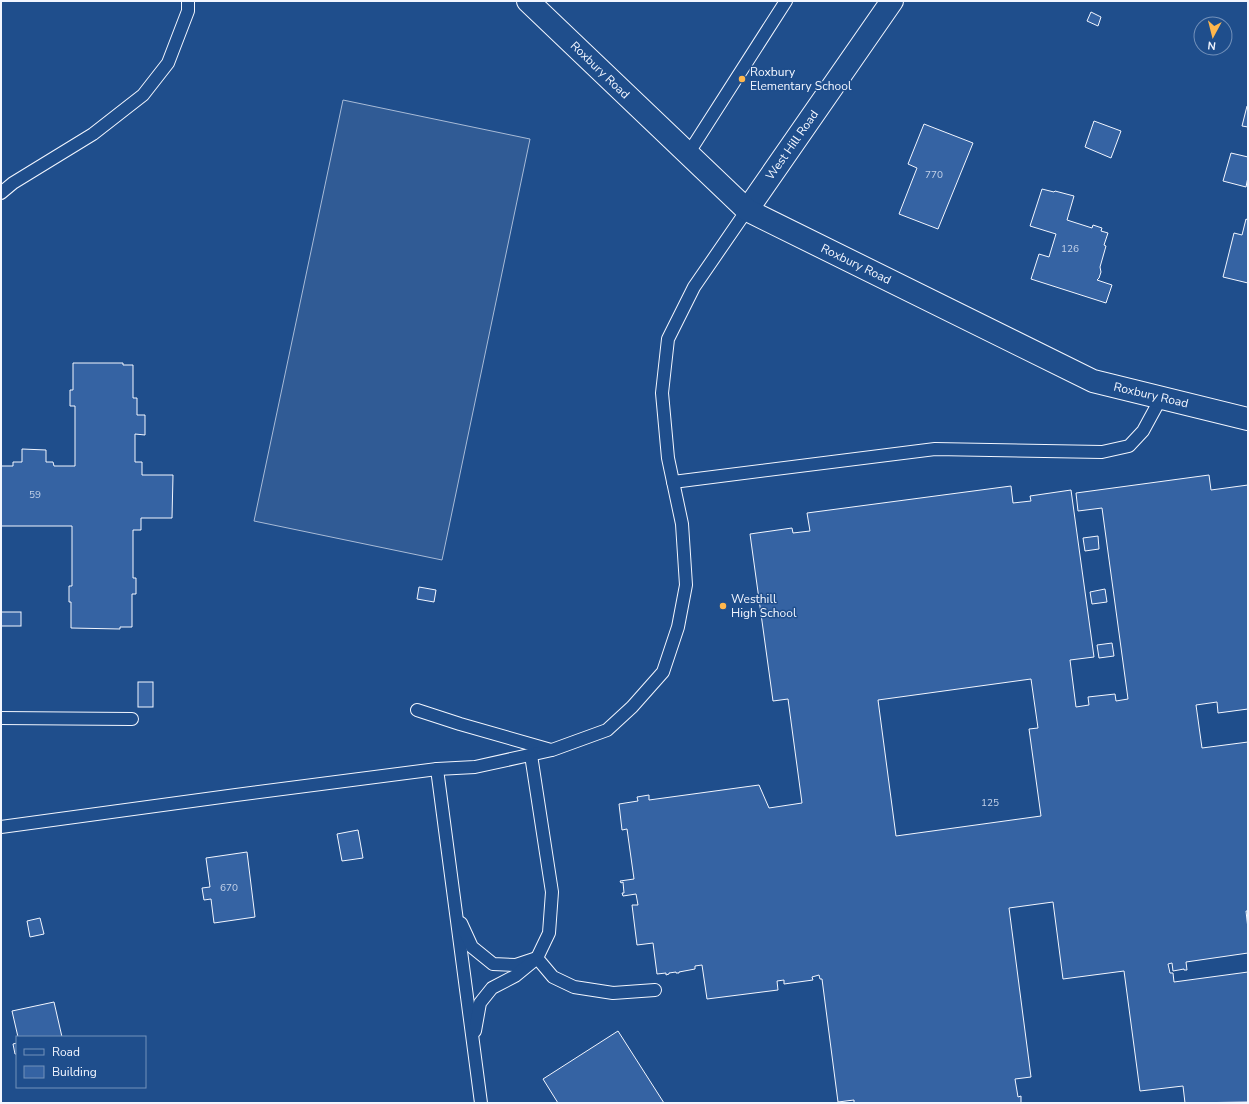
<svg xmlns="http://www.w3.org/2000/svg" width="1249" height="1104" font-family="'Nunito Sans',sans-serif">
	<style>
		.built { fill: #305b95; stroke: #a8bbd7 }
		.building { fill: #3563a3; stroke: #f2f6ff; fill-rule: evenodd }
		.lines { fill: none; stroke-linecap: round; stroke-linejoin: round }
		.lane-casing { stroke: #f2f6ff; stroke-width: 14 }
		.street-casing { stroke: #f2f6ff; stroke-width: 24 }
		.secondary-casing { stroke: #f2f6ff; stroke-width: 24 }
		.lane { stroke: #1f4e8c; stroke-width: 12 }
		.street { stroke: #1f4e8c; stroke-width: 22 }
		.secondary { stroke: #1f4e8c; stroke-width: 22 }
		.poi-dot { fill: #ffb74d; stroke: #1f4e8c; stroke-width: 1.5 }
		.labels { text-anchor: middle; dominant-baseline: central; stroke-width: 3; stroke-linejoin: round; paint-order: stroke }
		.number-label { font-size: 10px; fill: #c3d1e8 }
		.street-label { font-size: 12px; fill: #f2f6ff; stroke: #1f4e8c }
		.poi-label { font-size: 12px; fill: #f2f6ff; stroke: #1f4e8c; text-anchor: start }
	</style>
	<rect width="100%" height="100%" fill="#1f4e8c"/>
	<polygon class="built" points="343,100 530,139 442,560 254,521"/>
	<g class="building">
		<polygon points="1091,12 1101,17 1098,26 1087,21"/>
		<polygon points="1247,106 1248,106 1248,127 1242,126"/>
		<polygon points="1094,121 1121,131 1111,158 1085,147"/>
		<polygon points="924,124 973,143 938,229 899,214 917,168 908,164"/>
		<polygon points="1231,153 1248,157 1248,177 1246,187 1223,181"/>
		<polygon points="1042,189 1054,192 1055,191 1074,196 1067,220 1092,228 1093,225 1102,228 1101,231 1108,233 1104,245 1106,246 1100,267 1101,272 1099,278 1097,280 1112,285 1106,303 1031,279 1039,254 1049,257 1056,234 1030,226"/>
		<polygon points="1246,219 1248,220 1248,283 1223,277 1234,233 1242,235"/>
		<polygon points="73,363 123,363 123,365 133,365 133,398 137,398 137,415 145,415 145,435 135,434 135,462 142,462 142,475 173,475 172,518 141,518 141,530 133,530 133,578 136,578 136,594 132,594 132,627 120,627 120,629 71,628 71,602 69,602 69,586 72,586 72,526 1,526 1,466 13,466 13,462 22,462 22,449 46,450 46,462 53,462 54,466 75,466 75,406 70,406 70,390 73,390"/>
		<path d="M1209,475l2,15 37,-5v224l-30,4 -1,-11 -21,3 6,43 46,-6v169h-2l2,18v24l-62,9 1,8h-3v-1l-11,2 -1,-8 -4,1 2,9h3l1,9 74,-10v130l-63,1 -2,-17 -43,5 -16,-120 -61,8 -10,-77 -44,6 22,169 -16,2 3,18 3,-1v7h-167v-3l-16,2 -16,-123h-2l-1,-4 -7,2 1,3 -29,4v-4l-7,1 1,9 -71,9 -5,-34 -7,1v3l-16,3v1h-3v-1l-7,1v1l-3,1v-2l-9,1 -4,-31 -16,2 -5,-40h6l-2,-11 -13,2 -1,-3h2l-1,-11 -2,1 -1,-2 14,-2 -7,-50 -5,1 -3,-26 19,-3 -1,-4 12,-2v5l110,-15 10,23 33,-5 -14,-104 -15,2 -23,-167 42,-6 1,5 17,-2 -3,-18 204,-27 2,17 18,-2 -1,-5 41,-6 23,167 -24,3 6,47 13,-2 -1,-8 27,-3 1,7 12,-2 -26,-191 -24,3 -2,-18zM1031,679l7,49 -9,1 12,87 -145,20 -18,-136z"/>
		<polygon points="1098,536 1099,549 1085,551 1083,538"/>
		<polygon points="419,587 436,590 434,602 417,599"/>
		<polygon points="1105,589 1107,602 1092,604 1090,592"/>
		<rect x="1" y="612" width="20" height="14"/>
		<polygon points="1112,643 1114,656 1099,658 1097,645"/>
		<rect x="138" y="682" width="15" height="25"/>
		<polygon points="358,830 363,858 342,861 337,834"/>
		<polygon points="247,852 255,917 214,923 211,899 204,900 202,888 210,887 206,858"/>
		<polygon points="40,918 44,934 30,937 27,921"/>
		<polygon points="54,1002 62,1037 18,1037 12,1011"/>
		<polygon points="618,1031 664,1103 558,1103 543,1079"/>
		<polygon points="17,1043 17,1054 15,1054 13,1044"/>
	</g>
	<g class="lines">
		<defs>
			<g id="lane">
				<polyline points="688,154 786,1"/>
				<polyline points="1,193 13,183 93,134 143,95 168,63 188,11 188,1"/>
				<polyline points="673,482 935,449 1102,452 1129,446 1143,431 1161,398"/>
				<polyline points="417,710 460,724 551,750"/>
				<polyline points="1,718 132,719"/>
				<polyline points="437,769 481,1103"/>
				<polyline points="1,827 236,795 437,769 475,767 552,750 607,730 632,707 663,672 678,627 686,585 682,524 668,458 662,393 668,339 694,287 747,210"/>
				<polyline points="461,923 472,947 493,964 516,965 537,958 553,977 574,987 613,993 655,990"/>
				<polyline points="475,1031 480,1003 492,988 515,976 537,958 549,933 552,892 531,755"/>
			</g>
			<polyline id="street" points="747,210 892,1"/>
			<polyline id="secondary" points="528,1 747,210 1093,381 1248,419"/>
		</defs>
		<use href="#lane" class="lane-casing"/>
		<use href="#street" class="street-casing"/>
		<use href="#secondary" class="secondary-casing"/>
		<use href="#lane" class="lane"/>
		<use href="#street" class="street"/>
		<use href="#secondary" class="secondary"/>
	</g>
	<g class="poi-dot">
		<circle cx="742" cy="79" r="4"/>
		<circle cx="723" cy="606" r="4"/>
	</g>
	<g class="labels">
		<g class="number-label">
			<text x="934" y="175">770</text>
			<text x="1070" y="249">126</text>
			<text x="35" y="495">59</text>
			<text x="990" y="803">125</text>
			<text x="229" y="888">670</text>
		</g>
		<g class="street-label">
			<text transform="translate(600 70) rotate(44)">Roxbury Road</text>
			<text transform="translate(792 145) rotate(-55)">West Hill Road</text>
			<text transform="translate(856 264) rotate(26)">Roxbury Road</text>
			<text transform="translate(1151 395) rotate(13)">Roxbury Road</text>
		</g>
		<g class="poi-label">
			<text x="750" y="72">Roxbury<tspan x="750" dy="14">Elementary School</tspan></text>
			<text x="731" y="599">Westhill<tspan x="731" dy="14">High School</tspan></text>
		</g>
	</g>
	<rect width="1249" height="1104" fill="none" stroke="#f2f6ff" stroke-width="4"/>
	<rect x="16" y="1036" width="130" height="52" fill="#1f4e8c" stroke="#7391ba"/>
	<rect x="24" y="1049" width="20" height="6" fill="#1f4e8c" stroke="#7391ba"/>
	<text x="52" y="1056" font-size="12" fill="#f2f6ff">Road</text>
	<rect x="24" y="1066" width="20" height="12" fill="#3563a3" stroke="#7391ba"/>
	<text x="52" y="1076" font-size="12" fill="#f2f6ff">Building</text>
	<g transform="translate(1213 36) rotate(187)"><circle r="19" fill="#1f4e8c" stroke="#7391ba"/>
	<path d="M0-3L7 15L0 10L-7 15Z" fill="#ffb74d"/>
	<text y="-6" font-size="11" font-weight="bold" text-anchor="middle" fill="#f2f6ff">N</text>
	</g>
</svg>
